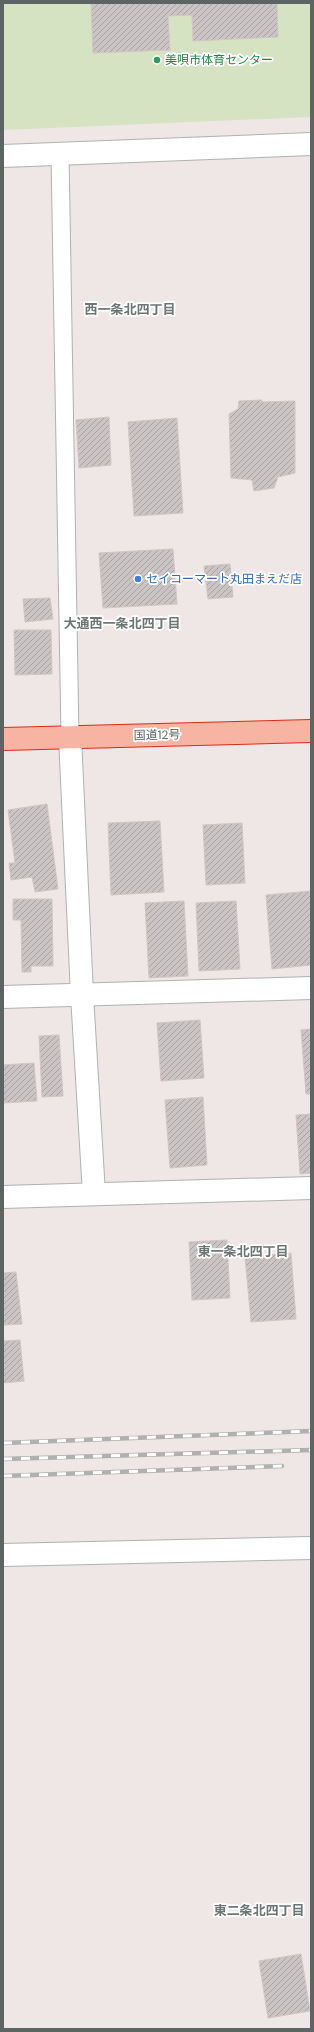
<svg xmlns="http://www.w3.org/2000/svg" width="314" height="2032" font-family="'DM Sans','Noto Sans JP',sans-serif">
	<style>
		.garden { fill: #d5e3c3 }
		.building { fill: url(#building-hatch); stroke: #d2c5c3 }
		.lines { fill: none; stroke-linecap: round; stroke-linejoin: round }
		.service-casing { stroke: #adb3b3; stroke-width: 19 }
		.minor-casing { stroke: #adb3b3; stroke-width: 24 }
		.trunk-casing { stroke: #e02a12; stroke-width: 24 }
		.service { stroke: #fff; stroke-width: 17 }
		.minor { stroke: #fff; stroke-width: 22 }
		.trunk { stroke: #f7b4a2; stroke-width: 22 }
		.rail-casing { stroke: #afb0b0; stroke-width: 4.5 }
		.rail { stroke: #fff; stroke-width: 3; stroke-dasharray: 9; stroke-linecap: butt }
		.leisure-dot { fill: #2e9e5b; stroke: #fff; stroke-width: 1.5 }
		.shop-dot { fill: #3f7fe0; stroke: #fff; stroke-width: 1.5 }
		.labels { text-anchor: middle; dominant-baseline: central; stroke-width: 3.5; stroke-linejoin: round; paint-order: stroke }
		.leisure-label { font-size: 12px; fill: #27864d; stroke: #fff; text-anchor: start }
		.shop-label { font-size: 12px; fill: #366cbe; stroke: #fff; text-anchor: start }
		.street-label { font-size: 12px; fill: #5c6464; stroke: #fff }
		.neighbourhood-label { font-size: 13px; font-weight: bold; fill: #6e7675; stroke: #fff }
	</style>
	<defs>
		<pattern id="building-hatch" width="6" height="6" patternUnits="userSpaceOnUse"><rect width="6" height="6" fill="#cbc4c4"/><path d="M-1 1l2-2M0 6l6-6M5 7l2-2" fill="none" stroke="#a8a3a3"/></pattern>
	</defs>
	<rect width="100%" height="100%" fill="#eee7e5"/>
	<polygon class="garden" points="3,3 311,3 311,117 3,130"/>
	<g class="building">
		<polygon points="91,3 277,3 278,37 193,41 192,15 168,16 170,50 93,53"/>
		<polygon points="262,400 262,402 295,401 295,473 278,477 274,488 254,491 252,480 231,478 229,414 238,409 239,401"/>
		<polygon points="109,417 111,465 79,468 76,420"/>
		<polygon points="177,418 183,513 134,516 128,422"/>
		<polygon points="173,549 177,604 103,608 99,553"/>
		<polygon points="230,564 233,597 208,599 204,566"/>
		<polygon points="50,598 53,619 25,622 23,599"/>
		<polygon points="14,630 51,630 52,674 15,675"/>
		<polygon points="47,804 58,889 35,892 32,877 11,880 9,863 15,863 8,810"/>
		<polygon points="160,821 164,892 111,895 108,823"/>
		<polygon points="242,823 245,883 206,885 203,825"/>
		<polygon points="311,891 311,965 272,969 266,895"/>
		<polygon points="13,899 52,899 53,966 31,966 31,972 22,972 21,920 13,920"/>
		<polygon points="184,901 188,976 149,978 145,903"/>
		<polygon points="236,901 240,969 199,971 196,903"/>
		<polygon points="200,1020 204,1078 161,1081 157,1023"/>
		<polygon points="311,1029 311,1094 306,1094 301,1030"/>
		<polygon points="59,1035 63,1096 42,1097 39,1036"/>
		<polygon points="34,1063 37,1101 3,1103 3,1065"/>
		<polygon points="203,1097 207,1165 170,1168 165,1100"/>
		<polygon points="311,1114 311,1173 300,1174 296,1115"/>
		<polygon points="227,1240 230,1298 192,1300 189,1242"/>
		<polygon points="291,1253 296,1319 251,1322 245,1257"/>
		<polygon points="16,1272 22,1324 3,1325 3,1273"/>
		<polygon points="20,1340 24,1381 3,1383 3,1341"/>
		<polygon points="301,1954 310,2011 268,2018 259,1961"/>
	</g>
	<g class="lines">
		<defs>
			<polyline id="service" points="60,154 70,737"/>
			<g id="minor">
				<polyline points="3,156 311,144"/>
				<polyline points="70,737 82,995 94,1194"/>
				<polyline points="3,997 311,988"/>
				<polyline points="3,1197 311,1188"/>
				<polyline points="3,1555 311,1548"/>
			</g>
			<polyline id="trunk" points="3,739 311,731"/>
		</defs>
		<use href="#service" class="service-casing"/>
		<use href="#minor" class="minor-casing"/>
		<use href="#trunk" class="trunk-casing"/>
		<use href="#service" class="service"/>
		<use href="#minor" class="minor"/>
		<use href="#trunk" class="trunk"/>
		<defs>
			<g id="rail">
				<polyline points="3,1443 311,1431"/>
				<polyline points="3,1459 311,1450"/>
				<polyline points="3,1476 282,1466"/>
			</g>
		</defs>
		<use href="#rail" class="rail-casing"/>
		<use href="#rail" class="rail"/>
	</g>
	<circle class="leisure-dot" cx="157" cy="60" r="4"/>
	<circle class="shop-dot" cx="138" cy="579" r="4"/>
	<g class="labels">
		<g class="leisure-label">
			<text x="165" y="60">美唄市体育センター</text>
		</g>
		<g class="shop-label">
			<text x="146" y="579">セイコーマート丸田まえだ店</text>
		</g>
		<g class="street-label">
			<text transform="translate(157 735) rotate(-1)">国道12号</text>
		</g>
		<g class="neighbourhood-label">
			<text x="130" y="309">西一条北四丁目</text>
			<text x="122" y="623">大通西一条北四丁目</text>
			<text x="243" y="1251">東一条北四丁目</text>
			<text x="259" y="1910">東二条北四丁目</text>
		</g>
	</g>
	<rect width="314" height="2032" fill="none" stroke="#5c6464" stroke-width="8"/>
</svg>
